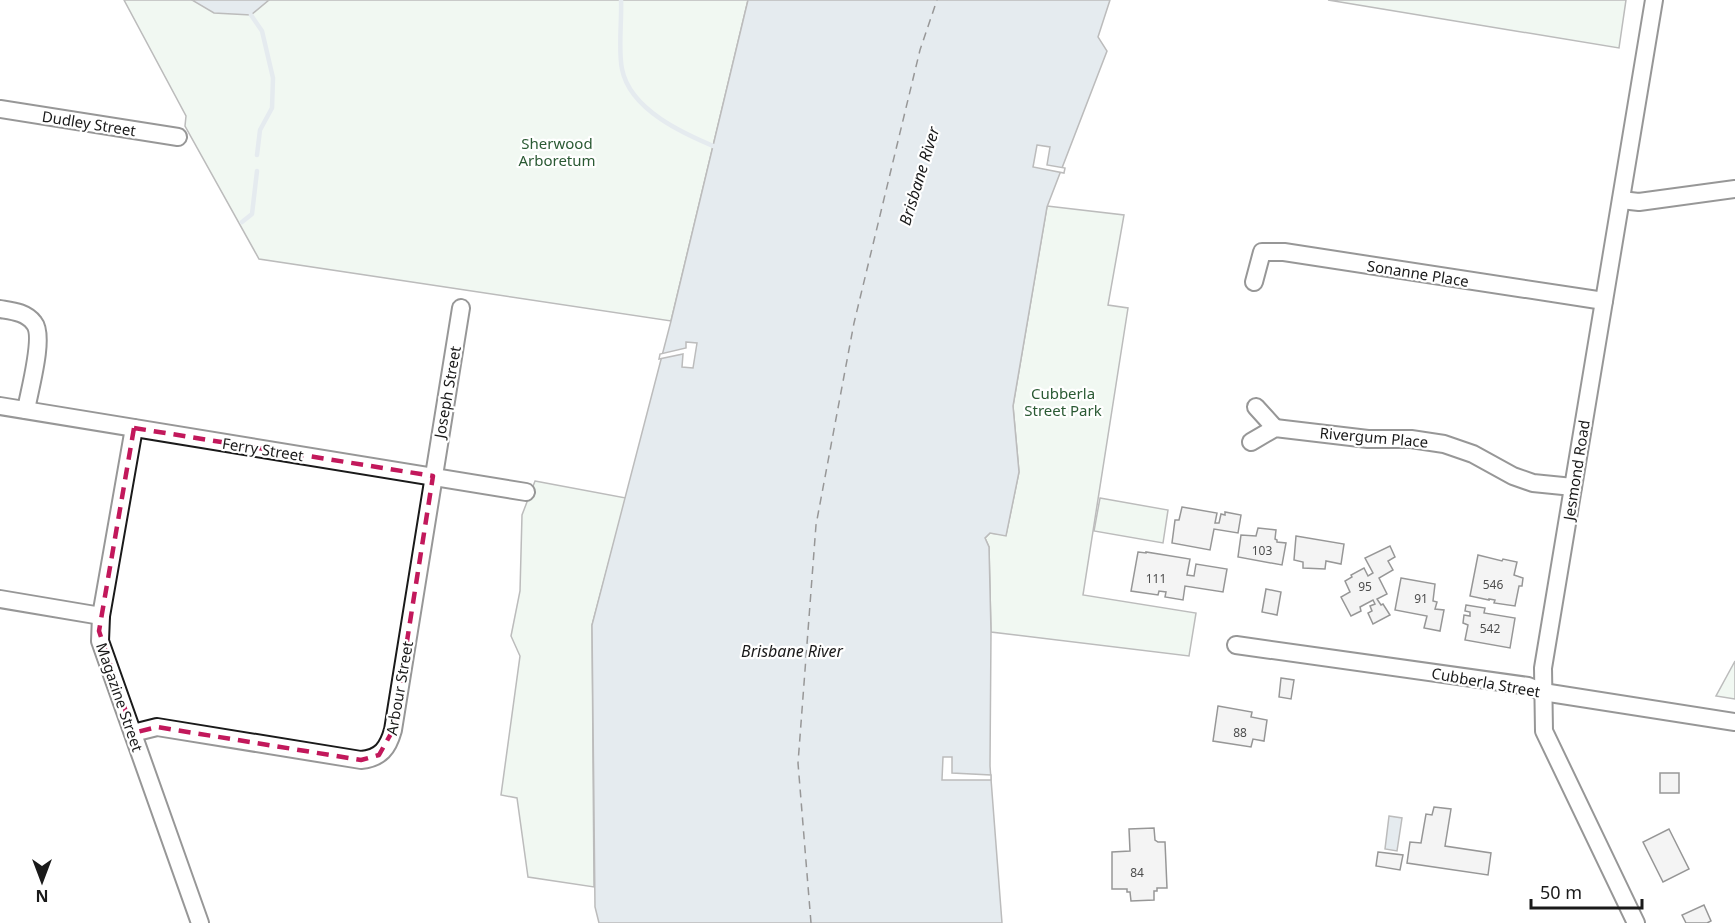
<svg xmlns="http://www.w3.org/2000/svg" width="1735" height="923" font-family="'Noto Sans',sans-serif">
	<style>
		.green { fill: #e0efe3; stroke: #6a6a6a; stroke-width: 1.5 }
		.water { fill: #c6d2dc; stroke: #6a6a6a; stroke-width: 1.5 }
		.pier { fill: #fff; stroke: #6a6a6a; stroke-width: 1.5 }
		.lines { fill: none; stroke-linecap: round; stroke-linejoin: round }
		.stream { stroke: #c6d2dc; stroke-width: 4.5 }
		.ferry { stroke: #1a1a1a; stroke-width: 1.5; stroke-dasharray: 8 6; stroke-linecap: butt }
		.building { fill: #e6e6e6; stroke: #1a1a1a; stroke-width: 1.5 }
		.minor-casing { stroke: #1a1a1a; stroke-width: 20 }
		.minor { stroke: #fff; stroke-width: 16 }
		.marked { fill: none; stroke: #c2185b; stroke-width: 4.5; stroke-dasharray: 12 8; stroke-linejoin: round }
		.labels { text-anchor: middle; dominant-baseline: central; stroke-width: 4.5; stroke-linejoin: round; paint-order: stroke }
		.number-label { font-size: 12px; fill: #4d4d4d }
		.street-label { font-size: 15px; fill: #1a1a1a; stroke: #fff }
		.park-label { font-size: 15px; fill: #2b5a34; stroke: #fff }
		.water-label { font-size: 16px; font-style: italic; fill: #1a1a1a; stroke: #fff }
	</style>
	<rect width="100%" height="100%" fill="#fff"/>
	<g class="green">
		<polygon points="124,0 748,0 671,321 259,259 185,126 186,116"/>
		<polygon points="1328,0 1626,0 1619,48"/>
		<polygon points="1047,206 1124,215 1108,305 1128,308 1083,595 1196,613 1189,656 991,632 989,547 985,538 990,533 1006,535 1019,472 1013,406"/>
		<polygon points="535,481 626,498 592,625 594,887 528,877 517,798 501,795 520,656 511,636 520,591 522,515"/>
		<polygon points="1100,498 1168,510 1163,543 1094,531"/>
		<polygon points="1735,661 1735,699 1716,696"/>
	</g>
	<g class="water">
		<polygon points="192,0 269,0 251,15 214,13"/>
		<polygon points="748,0 1110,0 1098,37 1107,51 1047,207 1013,406 1019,472 1006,536 990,533 985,538 989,547 991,632 990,766 1002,923 599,923 595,907 592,625 671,321"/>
		<polygon points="1389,816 1402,818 1397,851 1385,849"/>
	</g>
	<g class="pier">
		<polygon points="1037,145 1050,147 1047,165 1065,168 1064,173 1033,167"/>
		<polygon points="686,342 697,343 693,368 682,367 683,354 659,359 660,354 686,348"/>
		<polygon points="943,757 952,757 952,773 991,775 991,780 942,780"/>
	</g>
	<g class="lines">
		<g class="stream">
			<path d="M621,0c1,20 -3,50 1,69 8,41 62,65 96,79"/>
			<polyline points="251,15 262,31 273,78 272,108 260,130 257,155"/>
			<polyline points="242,222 252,214 257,171"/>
		</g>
		<polyline class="ferry" points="811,923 798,763 816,525 854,323 920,50 937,0"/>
	</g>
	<g class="building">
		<polygon points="1182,507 1217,513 1215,523 1219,523 1221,514 1225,515 1225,512 1241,515 1238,533 1214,529 1210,550 1172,543 1175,520 1179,520"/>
		<polygon points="1258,528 1276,530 1275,539 1277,540 1277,542 1286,543 1282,565 1238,557 1241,535 1256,536"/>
		<polygon points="1296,536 1344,544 1341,564 1326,561 1325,569 1303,568 1303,562 1294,560"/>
		<polygon points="1390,546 1395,557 1388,561 1393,570 1379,578 1387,594 1377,599 1381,605 1383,604 1390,615 1373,624 1368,613 1372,611 1370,606 1375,604 1373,600 1360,607 1361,611 1351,616 1341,597 1350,592 1345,581 1352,577 1351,575 1364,568 1368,576 1373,573 1365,558"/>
		<polygon points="1138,552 1146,553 1146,552 1190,559 1187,575 1194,576 1196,564 1227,569 1223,592 1185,586 1183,600 1165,597 1166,592 1159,591 1158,595 1131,591"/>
		<polygon points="1478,555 1502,561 1503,559 1517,562 1514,575 1523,578 1522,586 1519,586 1515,606 1494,603 1495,600 1489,599 1489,600 1470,596"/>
		<polygon points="1401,578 1435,584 1433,601 1437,602 1435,609 1444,610 1440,631 1424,628 1427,616 1395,610"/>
		<polygon points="1266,589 1281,592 1277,615 1262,612"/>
		<polygon points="1466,605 1485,608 1484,613 1515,618 1510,648 1465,640 1468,625 1463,623 1464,615 1470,616 1470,612 1465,611"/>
		<polygon points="1281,678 1294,680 1291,699 1279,697"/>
		<polygon points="1218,706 1252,712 1251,717 1267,720 1264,741 1253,739 1251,747 1213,741"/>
		<rect x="1660" y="773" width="19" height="20"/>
		<polygon points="1434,807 1451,809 1445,846 1491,853 1488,875 1407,863 1410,842 1421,843 1426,814 1432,815"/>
		<polygon points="1154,828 1155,840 1158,842 1165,842 1167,888 1157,888 1157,891 1154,891 1154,900 1131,901 1130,892 1127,892 1127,889 1112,889 1112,852 1130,851 1129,829"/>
		<polygon points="1669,829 1689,869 1663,882 1643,842"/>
		<polygon points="1378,852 1403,855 1400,870 1376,866"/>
		<polygon points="1704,905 1711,921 1707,923 1686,923 1682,915"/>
	</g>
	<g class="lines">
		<defs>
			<g id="minor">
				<polyline points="0,109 178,137"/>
				<polyline points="1621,200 1639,202 1735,189"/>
				<polyline points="1254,282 1262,252 1284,252 1604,301"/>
				<path d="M0,309c12,2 26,3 34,14 11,13 -5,69 -8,87"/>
				<polyline points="0,406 526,492"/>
				<polyline points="1256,407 1275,428"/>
				<polyline points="134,428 101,616 100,641 200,923"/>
				<polyline points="1251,442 1275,428 1368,439 1411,439 1444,444 1473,454 1513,476 1533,483 1573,487"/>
				<polyline points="0,599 101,616"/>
				<polyline points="1236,645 1528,686 1543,692 1735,722"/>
				<path d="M133,733l24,-6 204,33c20,-2 27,-12 32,-30l68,-422"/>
				<polyline points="1636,923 1544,731 1543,668 1654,0"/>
			</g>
		</defs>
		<use href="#minor" class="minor-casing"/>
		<use href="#minor" class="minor"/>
	</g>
	<path d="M0 0H1735V923H0ZM134,428l299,48 -40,254 -14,25 -18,5 -204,-33 -24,6 -34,-102z" fill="#fff" fill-opacity=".55" fill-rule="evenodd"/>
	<path class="marked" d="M134,428l299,48 -40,254 -14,25 -18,5 -204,-33 -24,6 -34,-102z"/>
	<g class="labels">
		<g class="number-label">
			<text x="1262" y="550">103</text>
			<text x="1156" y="578">111</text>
			<text x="1493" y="584">546</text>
			<text x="1365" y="586">95</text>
			<text x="1421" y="598">91</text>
			<text x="1490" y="628">542</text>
			<text x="1240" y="732">88</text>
			<text x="1137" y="872">84</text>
		</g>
		<g class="street-label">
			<text transform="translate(89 123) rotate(9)">Dudley Street</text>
			<text transform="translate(1418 273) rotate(9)">Sonanne Place</text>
			<text transform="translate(447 392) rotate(-80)">Joseph Street</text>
			<text transform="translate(1374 437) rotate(5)">Rivergum Place</text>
			<text transform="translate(263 449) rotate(9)">Ferry Street</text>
			<text transform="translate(1576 470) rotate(-81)">Jesmond Road</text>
			<text transform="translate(1486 682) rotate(10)">Cubberla Street</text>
			<text transform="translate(399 688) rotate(-80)">Arbour Street</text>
			<text transform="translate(120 697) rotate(71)">Magazine Street</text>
		</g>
		<g class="park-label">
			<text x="557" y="143">Sherwood<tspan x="557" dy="17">Arboretum</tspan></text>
			<text x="1063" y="393">Cubberla<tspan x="1063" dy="17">Street Park</tspan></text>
		</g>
		<g class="water-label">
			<text transform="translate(919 176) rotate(-73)">Brisbane River</text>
			<text x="792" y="651">Brisbane River</text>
		</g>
	</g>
	<g transform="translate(42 881) rotate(180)" stroke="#ffffff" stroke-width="4.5" paint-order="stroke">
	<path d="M0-4.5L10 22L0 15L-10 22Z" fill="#1a1a1a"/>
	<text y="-9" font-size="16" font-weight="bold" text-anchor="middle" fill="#1a1a1a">N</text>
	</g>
	<path d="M1531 899v9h111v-9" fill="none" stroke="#1a1a1a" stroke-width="3"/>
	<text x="1540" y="899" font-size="18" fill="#1a1a1a" stroke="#ffffff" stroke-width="4.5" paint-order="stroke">50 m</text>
</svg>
